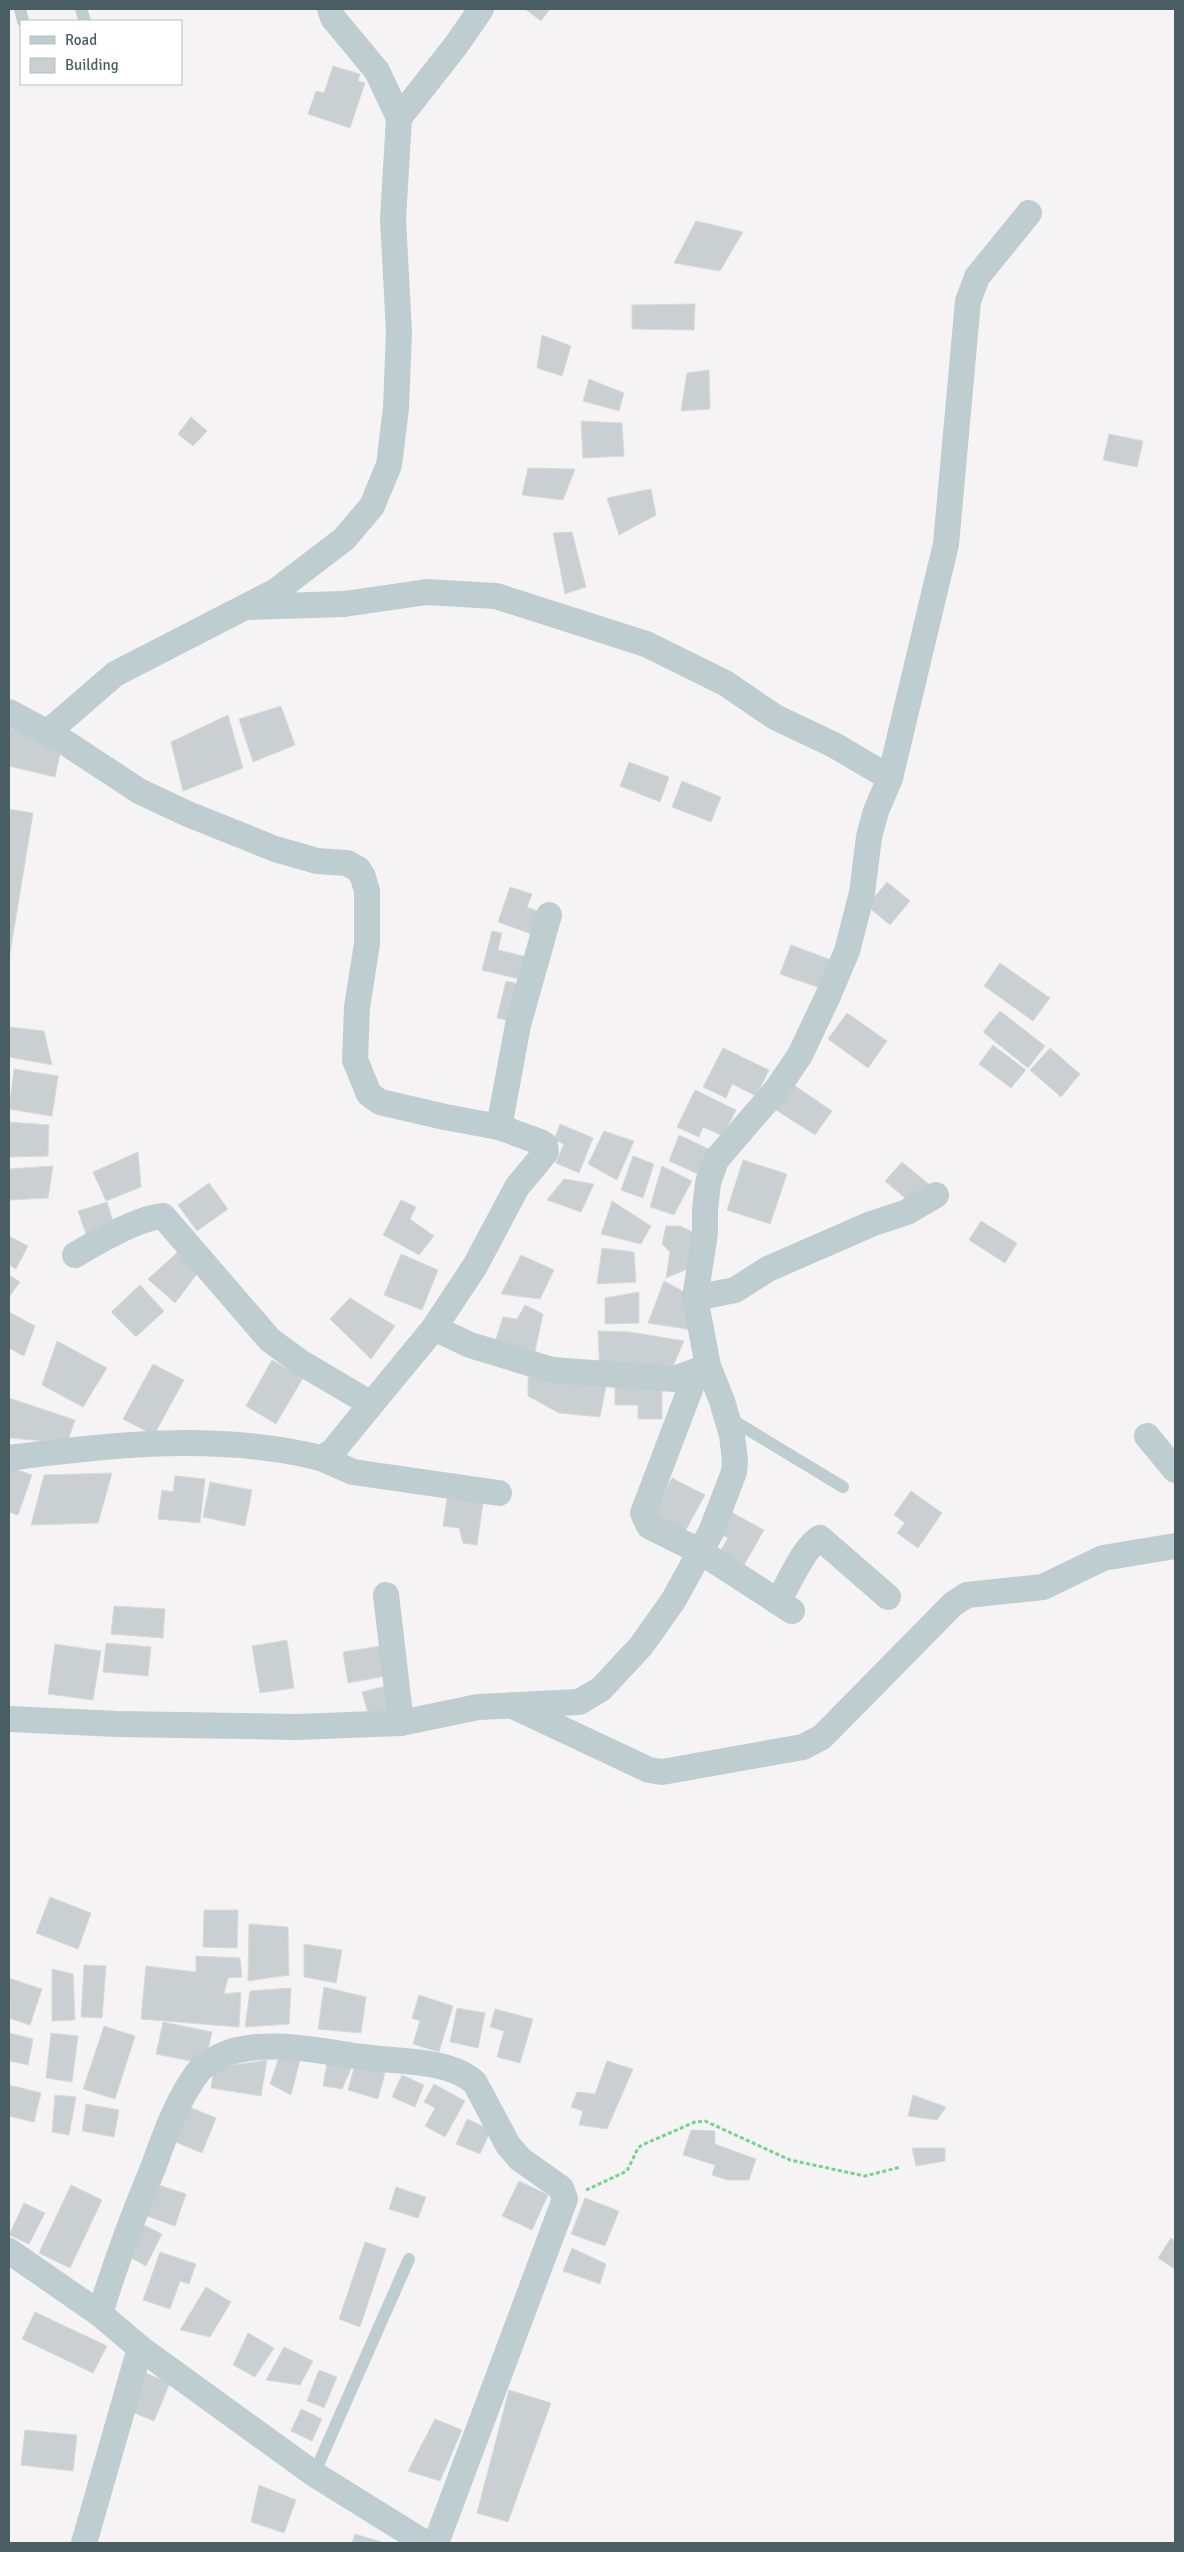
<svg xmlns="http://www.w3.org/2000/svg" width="1184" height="2552" font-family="Signika,sans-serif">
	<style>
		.building { fill: #cacfd2; stroke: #d6dbde }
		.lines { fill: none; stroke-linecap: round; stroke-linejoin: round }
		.path { stroke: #74d58a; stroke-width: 3; stroke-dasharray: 4 2.5; stroke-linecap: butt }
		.service { stroke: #bdcdd0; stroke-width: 12 }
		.minor { stroke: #bdcdd0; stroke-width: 26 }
	</style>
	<rect width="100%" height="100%" fill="#f5f3f3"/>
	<g class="building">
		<polygon points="525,9 550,9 541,21"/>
		<polygon points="333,66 360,74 358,81 365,83 350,128 308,114 316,91 324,93"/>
		<polygon points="696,221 743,232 720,271 674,263"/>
		<polygon points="695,304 694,330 632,329 632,305"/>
		<polygon points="542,335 571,346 562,376 537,368"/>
		<polygon points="709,370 710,409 681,411 687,373"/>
		<polygon points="589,379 624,393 619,411 583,401"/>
		<polygon points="191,417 207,431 193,446 178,434"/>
		<polygon points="581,421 622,423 624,456 583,458"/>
		<polygon points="1109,434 1143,441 1137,467 1103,460"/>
		<polygon points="528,468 575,469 563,500 522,495"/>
		<polygon points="651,489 656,515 619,535 607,498"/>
		<polygon points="572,532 586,587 565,594 553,533"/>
		<polygon points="281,706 295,745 253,762 239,719"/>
		<polygon points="228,715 243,768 183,791 171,742"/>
		<polygon points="9,728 63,741 55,777 9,766"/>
		<polygon points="629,762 669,777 660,802 620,786"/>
		<polygon points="682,781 721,797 711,822 672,807"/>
		<polygon points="9,809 33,813 9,960"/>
		<polygon points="887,882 910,901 890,925 867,906"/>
		<polygon points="510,887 532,894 527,907 542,913 534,935 498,922"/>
		<polygon points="492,931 502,933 498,950 532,958 527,981 482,970"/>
		<polygon points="791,945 834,961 823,989 780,974"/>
		<polygon points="1000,963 1050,998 1033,1021 984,986"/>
		<polygon points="506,981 523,985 515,1022 497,1018"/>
		<polygon points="1000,1011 1045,1046 1028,1068 983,1032"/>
		<polygon points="847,1013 887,1041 868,1068 828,1039"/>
		<polygon points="9,1027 44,1031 52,1065 9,1057"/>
		<polygon points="993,1045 1026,1070 1011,1088 979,1064"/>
		<polygon points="723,1048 769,1070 756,1096 732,1084 726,1098 703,1087"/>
		<polygon points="1050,1048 1080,1074 1061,1097 1030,1070"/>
		<polygon points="14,1069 58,1076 52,1116 9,1109"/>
		<polygon points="791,1083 832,1111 815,1135 773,1108"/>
		<polygon points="695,1090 736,1110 723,1136 703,1127 699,1137 677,1127"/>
		<polygon points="9,1122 49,1125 48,1156 9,1157"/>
		<polygon points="560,1124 593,1138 579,1173 556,1163 564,1144 554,1140"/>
		<polygon points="604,1131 634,1141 617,1180 588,1164"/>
		<polygon points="679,1135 713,1151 700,1175 669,1161"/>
		<polygon points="138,1152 141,1187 106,1201 93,1172"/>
		<polygon points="633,1156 654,1164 643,1198 621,1190"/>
		<polygon points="743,1160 787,1174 770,1224 727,1210"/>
		<polygon points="902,1162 930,1185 913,1205 885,1181"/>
		<polygon points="53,1166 48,1198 9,1200 9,1169"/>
		<polygon points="662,1166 692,1181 674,1215 650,1207"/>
		<polygon points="564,1179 594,1184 581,1212 547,1200"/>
		<polygon points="209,1183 228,1209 197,1231 178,1205"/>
		<polygon points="401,1200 416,1207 410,1219 434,1236 419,1255 383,1235"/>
		<polygon points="612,1201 651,1226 641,1244 601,1234"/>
		<polygon points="107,1202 114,1225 86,1234 78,1211"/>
		<polygon points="981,1221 1017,1243 1005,1263 969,1240"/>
		<polygon points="666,1226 680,1226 700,1235 695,1266 666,1278 670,1252 662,1244"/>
		<polygon points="9,1236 28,1246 16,1269 9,1265"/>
		<polygon points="602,1248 634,1252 636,1282 597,1284"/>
		<polygon points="179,1251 197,1274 175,1303 148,1279"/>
		<polygon points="401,1254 438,1270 422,1310 384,1295"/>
		<polygon points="521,1255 554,1270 540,1299 501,1294"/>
		<polygon points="9,1275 20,1282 9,1297"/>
		<polygon points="664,1281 688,1294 692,1330 648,1323"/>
		<polygon points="140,1285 164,1311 136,1337 111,1312"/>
		<polygon points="639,1292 639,1323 605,1324 605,1298"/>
		<polygon points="350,1298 395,1326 371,1359 330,1319"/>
		<polygon points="525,1305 543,1314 534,1356 494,1345 503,1317 517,1319"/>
		<polygon points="9,1312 35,1326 24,1356 9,1348"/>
		<polygon points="598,1331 630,1332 684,1341 671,1371 600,1374"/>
		<polygon points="57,1341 107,1368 83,1407 42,1385"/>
		<polygon points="272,1360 303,1378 276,1424 246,1406"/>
		<polygon points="153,1364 184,1380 154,1435 123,1419"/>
		<polygon points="528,1377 606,1386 600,1417 559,1413 528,1396"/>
		<polygon points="662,1381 662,1419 638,1419 638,1405 615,1405 615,1382"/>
		<polygon points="9,1398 75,1420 67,1443 9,1438"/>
		<polygon points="9,1467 32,1475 18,1515 9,1512"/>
		<polygon points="112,1473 98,1523 31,1525 44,1475"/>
		<polygon points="175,1476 205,1479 200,1523 158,1519 162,1490 173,1492"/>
		<polygon points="672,1478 705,1495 683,1535 650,1518"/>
		<polygon points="210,1482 252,1490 245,1526 203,1517"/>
		<polygon points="911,1491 942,1513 918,1548 897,1533 905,1523 894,1515"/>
		<polygon points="447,1498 483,1503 477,1545 463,1543 459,1528 443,1526"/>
		<polygon points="731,1512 764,1530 743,1567 719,1553 728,1538 718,1533"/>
		<polygon points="114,1606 165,1609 163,1638 111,1634"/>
		<polygon points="287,1640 294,1688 260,1693 252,1646"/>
		<polygon points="106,1643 151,1647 148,1676 103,1672"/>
		<polygon points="55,1644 101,1651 93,1700 48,1694"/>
		<polygon points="380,1646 386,1676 348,1683 343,1652"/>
		<polygon points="386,1686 393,1710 369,1717 362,1692"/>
		<polygon points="50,1897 91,1913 78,1949 36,1933"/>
		<polygon points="204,1910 238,1910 237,1948 203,1947"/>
		<polygon points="249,1924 288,1927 289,1975 248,1981"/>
		<polygon points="304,1944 342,1950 336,1983 304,1977"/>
		<polygon points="196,1956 240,1958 242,1977 228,1978 224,1994 241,1992 239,2027 141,2019 146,1966 196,1972"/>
		<polygon points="84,1965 106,1966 102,2018 81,2017"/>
		<polygon points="52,1969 73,1974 75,2020 52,2021"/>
		<polygon points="9,1978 42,1989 30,2025 9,2018 11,2004 9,2003"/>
		<polygon points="324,1987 366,1997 361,2033 318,2029"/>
		<polygon points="291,1988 289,2024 245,2027 250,1991"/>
		<polygon points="419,1995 453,2006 439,2052 413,2044 420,2021 412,2018"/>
		<polygon points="457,2008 485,2013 478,2048 450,2042"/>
		<polygon points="495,2009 533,2019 520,2063 497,2057 504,2031 490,2027"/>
		<polygon points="163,2022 212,2032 205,2064 156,2054"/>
		<polygon points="104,2026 135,2036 115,2099 83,2089"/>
		<polygon points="9,2033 33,2039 28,2065 9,2061"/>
		<polygon points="51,2033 78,2036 72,2082 46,2078"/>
		<polygon points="280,2054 301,2056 291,2095 270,2084"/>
		<polygon points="267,2060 261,2096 211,2088 214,2068"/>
		<polygon points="355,2060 342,2089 323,2086 327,2063"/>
		<polygon points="607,2061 633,2069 607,2129 579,2125 583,2111 571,2107 577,2092 595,2094"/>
		<polygon points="355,2064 385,2073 378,2099 348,2090"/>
		<polygon points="402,2075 424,2085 415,2107 392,2097"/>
		<polygon points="434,2084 465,2101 445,2137 425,2126 435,2108 424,2102"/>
		<polygon points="9,2085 41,2093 34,2122 9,2116"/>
		<polygon points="55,2095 76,2097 69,2135 52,2132"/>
		<polygon points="913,2095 946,2107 937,2120 908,2116"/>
		<polygon points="86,2104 119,2110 114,2137 82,2131"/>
		<polygon points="187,2106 216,2118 202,2153 173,2141"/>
		<polygon points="467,2119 491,2130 480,2154 456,2144"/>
		<polygon points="691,2130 715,2131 715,2144 756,2159 749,2180 728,2180 712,2175 715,2165 683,2155"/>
		<polygon points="912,2148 945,2148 945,2161 916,2166"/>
		<polygon points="519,2181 548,2195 532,2230 502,2216"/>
		<polygon points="156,2184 186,2194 175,2226 144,2215"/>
		<polygon points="71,2185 102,2200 70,2268 39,2253"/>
		<polygon points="396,2187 426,2197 418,2218 389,2209"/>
		<polygon points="585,2198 619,2211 605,2246 571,2234"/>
		<polygon points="24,2203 45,2213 29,2244 9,2235"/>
		<polygon points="142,2224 162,2234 146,2266 126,2255"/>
		<polygon points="1171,2238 1175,2241 1175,2269 1158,2258"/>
		<polygon points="365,2242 386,2249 360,2327 339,2319"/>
		<polygon points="572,2248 606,2264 600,2284 563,2271"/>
		<polygon points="160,2252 196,2264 189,2284 180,2281 170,2309 143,2300"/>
		<polygon points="206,2287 231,2302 210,2337 180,2330"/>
		<polygon points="35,2312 107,2346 93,2373 22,2339"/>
		<polygon points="248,2333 274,2348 255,2377 233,2365"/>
		<polygon points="284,2347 313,2361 300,2385 266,2380"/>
		<polygon points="319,2370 337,2377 324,2408 307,2401"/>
		<polygon points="143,2372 170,2383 154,2421 127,2410"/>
		<polygon points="509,2390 551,2403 508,2522 477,2513"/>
		<polygon points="301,2409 322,2419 312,2441 291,2431"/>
		<polygon points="435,2419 462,2430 440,2481 408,2471"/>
		<polygon points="25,2430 77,2435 73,2471 21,2465"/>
		<polygon points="259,2485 296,2500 284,2533 251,2522"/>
		<polygon points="355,2534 385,2543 352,2543"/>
	</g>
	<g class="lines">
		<polyline class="path" points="586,2190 627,2171 638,2148 642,2145 695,2122 705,2121 790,2160 865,2176 901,2167"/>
		<g class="service">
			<polyline points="20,9 23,21"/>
			<polyline points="81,9 85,21"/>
			<polyline points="729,1418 843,1487"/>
			<polyline points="314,2474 409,2259"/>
		</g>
		<g class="minor">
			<polyline points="399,118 457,44 481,9"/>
			<polyline points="9,712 63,741 139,791 188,814 275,849 317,861 347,863 358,869 363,877 367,891 367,944 357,1007 355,1060 369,1094 380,1102 445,1117 499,1127 518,1025 549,915"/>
			<polyline points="48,732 115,674 276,591 344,539 372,506 389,465 396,408 399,332 393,219 399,118 377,71 333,18 330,9"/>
			<polyline points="890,778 946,544 968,301 977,277 1029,213"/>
			<path d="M75,1255c20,-12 65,-38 88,-39l107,124 30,22 71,42"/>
			<polyline points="695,1298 735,1290 768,1269 871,1224 907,1212 936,1195"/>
			<polyline points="434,1328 470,1345 552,1370 674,1379 707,1367"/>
			<polyline points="697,1371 643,1513 649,1526 701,1552 792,1611"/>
			<polyline points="1147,1436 1175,1470"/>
			<path d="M9,1458c103,-14 210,-25 312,0l11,-6 102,-124 41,-62 42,-79 29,-35 -1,-7 -5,-3 -41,-15"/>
			<polyline points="321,1458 353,1472 499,1493"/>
			<polyline points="386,1595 401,1723"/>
			<path d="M778,1602c9,-15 26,-56 42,-64l68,59"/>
			<polyline points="515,1707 649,1770 662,1772 803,1747 822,1737 953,1604 967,1595 1043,1587 1103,1558 1175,1546"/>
			<polyline points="9,1719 118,1724 296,1727 401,1723 478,1707 579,1702 601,1689 641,1646 673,1601 711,1532 734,1472 735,1461 732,1435 722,1401 708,1366 695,1298 705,1233 705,1210 708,1183 716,1160 777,1089 800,1055 827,998 847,951 862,893 869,837 876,811 890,778 834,745 775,717 725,683 646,644 496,596 427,592 344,604 248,607"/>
			<polyline points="9,2251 100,2314 140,2348 314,2474 425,2543"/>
			<path d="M100,2314c15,-50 33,-98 53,-146 12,-33 24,-68 45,-96 5,-6 15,-12 22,-16 41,-19 99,-5 142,1 33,5 89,2 113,26l33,62 12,14 41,29 4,11 -129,344"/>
			<polyline points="84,2543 140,2348"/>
		</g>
	</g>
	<rect width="1184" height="2552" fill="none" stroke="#485e62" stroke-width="20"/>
	<rect x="20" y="20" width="162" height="65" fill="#ffffff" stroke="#b6bfc0"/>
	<rect x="30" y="36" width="25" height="8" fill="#bdcdd0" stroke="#b6bfc0"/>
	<text x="65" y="45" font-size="15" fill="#485e62">Road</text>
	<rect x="30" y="58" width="25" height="15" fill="#cacfd2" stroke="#b6bfc0"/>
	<text x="65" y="70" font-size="15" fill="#485e62">Building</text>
</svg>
